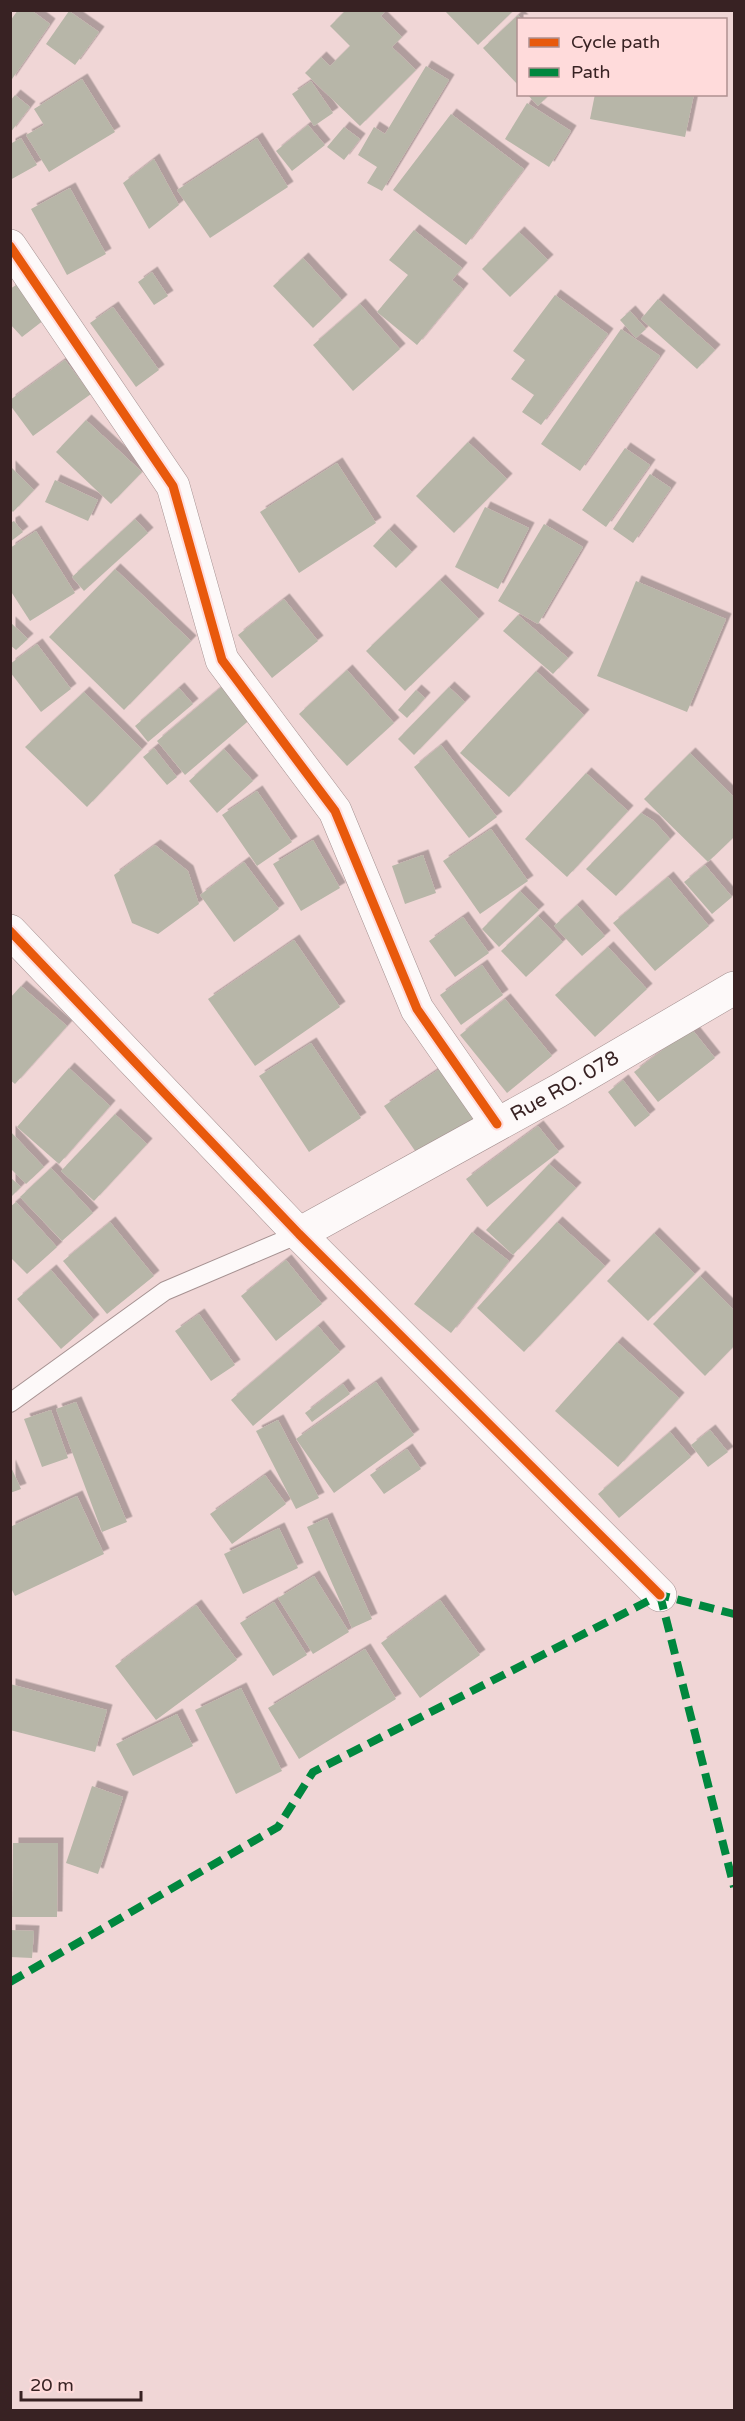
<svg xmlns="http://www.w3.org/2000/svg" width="745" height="2421" font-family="'Varela Round',sans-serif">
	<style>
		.building { fill: #b7b6a8; filter: url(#shadow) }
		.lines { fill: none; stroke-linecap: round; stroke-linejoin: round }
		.service-casing { stroke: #a59191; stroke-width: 20 }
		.minor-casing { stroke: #a59191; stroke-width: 34 }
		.service { stroke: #fdf9f9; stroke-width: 18 }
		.minor { stroke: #fdf9f9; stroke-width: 33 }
		.quiet { stroke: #00873e; stroke-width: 8; stroke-dasharray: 15 8; stroke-linecap: butt }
		.cycleway-casing { stroke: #ffdbdb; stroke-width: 13 }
		.cycleway { stroke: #e8590c; stroke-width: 9 }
		.labels { text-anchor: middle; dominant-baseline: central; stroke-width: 5; stroke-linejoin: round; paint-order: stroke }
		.street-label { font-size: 20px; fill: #382223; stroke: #ffdbdb }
	</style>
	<defs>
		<filter id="shadow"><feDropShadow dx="5.5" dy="-5.5" stdDeviation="0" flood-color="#0004"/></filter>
	</defs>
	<rect width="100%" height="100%" fill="#f0d6d6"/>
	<g class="building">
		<polygon points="18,10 31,10 50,24 10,82 10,21"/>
		<polygon points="346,10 386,10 381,16 402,37 392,47 416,70 360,126 305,73 321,57 330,66 350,46 330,26"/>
		<polygon points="444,10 510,10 512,12 478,45"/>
		<polygon points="69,11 99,32 75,65 46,44"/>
		<polygon points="518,15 523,20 518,20 518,85 483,48"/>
		<polygon points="426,66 449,80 382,191 367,183 377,167 358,155 374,127 385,134"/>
		<polygon points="82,79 115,132 49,172 26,135 44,125 34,109"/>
		<polygon points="311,81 333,113 314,126 292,94"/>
		<polygon points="527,94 550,94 538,106"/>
		<polygon points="595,94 694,94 685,137 590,119"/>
		<polygon points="15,95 30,107 10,133 10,101"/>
		<polygon points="527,103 571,131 549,167 505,139"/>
		<polygon points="451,114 524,169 466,245 393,190"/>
		<polygon points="308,125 325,145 292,171 276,151"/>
		<polygon points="344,127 360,139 344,160 327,147"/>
		<polygon points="21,138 37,165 10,180 10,144"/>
		<polygon points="257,138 288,187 210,238 177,190"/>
		<polygon points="154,159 179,205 149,229 123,183"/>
		<polygon points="70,188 106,254 67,275 31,209"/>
		<polygon points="414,230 462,268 452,280 463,289 417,345 377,312 408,275 389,260"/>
		<polygon points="519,232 548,260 510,297 482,269"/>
		<polygon points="303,258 342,300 313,328 273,286"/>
		<polygon points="152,272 168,296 154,305 138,282"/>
		<polygon points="16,285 44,320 22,337 10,324 10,289"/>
		<polygon points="555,295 608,334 541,425 522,412 534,395 511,379 525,360 513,351"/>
		<polygon points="658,299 715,350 697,369 641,319"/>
		<polygon points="360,304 400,349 353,391 313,345"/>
		<polygon points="113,307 159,370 136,387 90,323"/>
		<polygon points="630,311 646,329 636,338 620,320"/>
		<polygon points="621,329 660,356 580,471 541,444"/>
		<polygon points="65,360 91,394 33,436 10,405 10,400"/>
		<polygon points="86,420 142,472 111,504 56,452"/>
		<polygon points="468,442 507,479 454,533 416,496"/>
		<polygon points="625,448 650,465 606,527 582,510"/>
		<polygon points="337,463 376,523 299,573 260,512"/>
		<polygon points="10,466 34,490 13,512 10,509"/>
		<polygon points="650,474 671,488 633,543 613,529"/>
		<polygon points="55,480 98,500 88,521 45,502"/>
		<polygon points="485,507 529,528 498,589 455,567"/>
		<polygon points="135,519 148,533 84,591 72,577"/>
		<polygon points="14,521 23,532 10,542 10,523"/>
		<polygon points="544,524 583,547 538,624 498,601"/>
		<polygon points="389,529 412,552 396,568 373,546"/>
		<polygon points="36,531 75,593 30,621 10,590 10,548"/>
		<polygon points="115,569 191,641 124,710 49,637"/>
		<polygon points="440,580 479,619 405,691 366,651"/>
		<polygon points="636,581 726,619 687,712 597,676"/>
		<polygon points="284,599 318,641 272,678 238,635"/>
		<polygon points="518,615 568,658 553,674 503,631"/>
		<polygon points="10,622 28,639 16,650 10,645"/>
		<polygon points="37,644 71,689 41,712 10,672 10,664"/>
		<polygon points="347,670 394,723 347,766 299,714"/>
		<polygon points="536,671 584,715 509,797 460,753"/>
		<polygon points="225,684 253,717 185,775 157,741"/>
		<polygon points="449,687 465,702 414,755 398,739"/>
		<polygon points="179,688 193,704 148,742 135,726"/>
		<polygon points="416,690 425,698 407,718 398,710"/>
		<polygon points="84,692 142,749 87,807 25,747"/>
		<polygon points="441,745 497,817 469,838 414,767"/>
		<polygon points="154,748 177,777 167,785 143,757"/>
		<polygon points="224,749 253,781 217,813 189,781"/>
		<polygon points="690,753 734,797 734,837 708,862 644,799"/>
		<polygon points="586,773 628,811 567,877 525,839"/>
		<polygon points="257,791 292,842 257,866 222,815"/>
		<polygon points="641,813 654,821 670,839 616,896 586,869"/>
		<polygon points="491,829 528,881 480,914 443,861"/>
		<polygon points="313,840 340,888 301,911 273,864"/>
		<polygon points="155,845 188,871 199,904 158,934 132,923 114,875"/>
		<polygon points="423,855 436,893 405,904 392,866"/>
		<polygon points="244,862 279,909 234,942 200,895"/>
		<polygon points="705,865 732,897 712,914 684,882"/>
		<polygon points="668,877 709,926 655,971 613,923"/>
		<polygon points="520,891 539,910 499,947 482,929"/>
		<polygon points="577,905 605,936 582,956 554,926"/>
		<polygon points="538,916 563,942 526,977 501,951"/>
		<polygon points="463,917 489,953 455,977 429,941"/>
		<polygon points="294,940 340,1007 255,1066 208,999"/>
		<polygon points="608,947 647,989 595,1037 555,995"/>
		<polygon points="482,965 503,995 461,1025 440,995"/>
		<polygon points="21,986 67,1026 15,1084 10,1080 10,998"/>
		<polygon points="505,999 552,1056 507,1093 460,1035"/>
		<polygon points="691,1028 715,1058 658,1102 634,1072"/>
		<polygon points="311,1043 361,1118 309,1152 259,1076"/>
		<polygon points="69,1068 110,1106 59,1164 17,1127"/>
		<polygon points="441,1068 476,1121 420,1158 384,1106"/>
		<polygon points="623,1080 650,1115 635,1127 608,1092"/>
		<polygon points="115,1114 147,1144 94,1201 61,1171"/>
		<polygon points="538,1126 559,1152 487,1207 466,1179"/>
		<polygon points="10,1131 44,1167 26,1184 10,1168"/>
		<polygon points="549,1164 576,1188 513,1255 486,1230"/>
		<polygon points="51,1168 93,1213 62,1241 20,1197"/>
		<polygon points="10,1177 21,1187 10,1198"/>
		<polygon points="16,1202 57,1247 27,1274 10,1257 10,1207"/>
		<polygon points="110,1222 154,1276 107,1314 63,1261"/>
		<polygon points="557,1222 605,1266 524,1352 477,1308"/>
		<polygon points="472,1232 509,1261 451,1333 414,1304"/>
		<polygon points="654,1233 695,1274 648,1321 607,1281"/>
		<polygon points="286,1260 322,1304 276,1341 241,1296"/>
		<polygon points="51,1270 94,1320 61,1349 17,1299"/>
		<polygon points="700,1276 734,1310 734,1346 705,1376 653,1324"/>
		<polygon points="199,1314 235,1365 211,1381 175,1331"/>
		<polygon points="318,1326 340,1352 253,1426 231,1400"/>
		<polygon points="617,1342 679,1398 618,1467 555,1411"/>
		<polygon points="376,1382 414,1435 334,1493 296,1439"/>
		<polygon points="343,1384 350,1394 312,1422 305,1413"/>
		<polygon points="76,1402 127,1522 102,1532 56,1409"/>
		<polygon points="51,1410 68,1458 42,1467 24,1419"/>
		<polygon points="278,1420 319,1498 296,1509 256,1431"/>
		<polygon points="710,1430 728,1452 708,1467 691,1445"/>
		<polygon points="670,1432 691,1457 619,1518 598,1494"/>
		<polygon points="407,1449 421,1469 384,1494 370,1475"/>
		<polygon points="10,1465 21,1489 10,1493"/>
		<polygon points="265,1475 286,1504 232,1544 210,1514"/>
		<polygon points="77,1496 104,1554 15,1596 10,1586 10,1527"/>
		<polygon points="327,1518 372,1619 352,1628 307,1527"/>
		<polygon points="279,1528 298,1568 243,1594 224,1554"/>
		<polygon points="314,1576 349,1632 313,1654 278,1598"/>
		<polygon points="440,1600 480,1655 420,1698 381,1643"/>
		<polygon points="274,1602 307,1655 273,1676 240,1623"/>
		<polygon points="196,1605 237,1660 156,1720 115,1666"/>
		<polygon points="365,1649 396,1699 299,1759 268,1708"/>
		<polygon points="10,1684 107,1710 95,1752 10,1730"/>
		<polygon points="241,1688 282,1771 236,1794 195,1710"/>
		<polygon points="177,1714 193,1746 133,1776 116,1744"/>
		<polygon points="92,1786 123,1797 98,1874 66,1863"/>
		<polygon points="13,1843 58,1843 57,1917 12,1917"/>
		<polygon points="10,1930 34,1931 32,1958 10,1957"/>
	</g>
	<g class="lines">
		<defs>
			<polyline id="service" points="10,1403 165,1291 299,1234"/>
			<g id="minor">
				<polyline points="10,246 173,486 222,660 335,811 417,1009 497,1124"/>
				<polyline points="10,931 299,1234 660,1595"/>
				<path id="s1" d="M299,1234l259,-143 176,-103"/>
			</g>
		</defs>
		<use href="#service" class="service-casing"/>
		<use href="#minor" class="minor-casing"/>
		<use href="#service" class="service"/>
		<use href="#minor" class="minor"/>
		<g class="quiet">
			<polyline points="660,1595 734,1887"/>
			<polyline points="10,1982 278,1827 313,1772 660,1595 734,1614"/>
		</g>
		<defs>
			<g id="cycleway">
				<polyline points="10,246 173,486 222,660 335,811 417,1009 497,1124"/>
				<polyline points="10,931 299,1234 660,1595"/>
			</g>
		</defs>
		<use href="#cycleway" class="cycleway-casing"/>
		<use href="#cycleway" class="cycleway"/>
	</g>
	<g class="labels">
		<g class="street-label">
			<text stroke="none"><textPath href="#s1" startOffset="304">Rue RO. 078</textPath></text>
		</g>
	</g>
	<rect width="745" height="2421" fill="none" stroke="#382223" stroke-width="24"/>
	<rect x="517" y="18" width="210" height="78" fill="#ffdbdb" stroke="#af9191" stroke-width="1.5"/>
	<rect x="529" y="38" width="30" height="9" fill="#e8590c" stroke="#af9191" stroke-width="1.5"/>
	<text x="571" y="48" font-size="18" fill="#382223">Cycle path</text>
	<rect x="529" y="68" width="30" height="9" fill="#00873e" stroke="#af9191" stroke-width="1.5"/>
	<text x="571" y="78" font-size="18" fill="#382223">Path</text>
	<path d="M21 2391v9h120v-9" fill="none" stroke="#382223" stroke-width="3"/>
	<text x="30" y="2391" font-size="18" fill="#382223" stroke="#ffdbdb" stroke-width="4.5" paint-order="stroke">20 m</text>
</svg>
